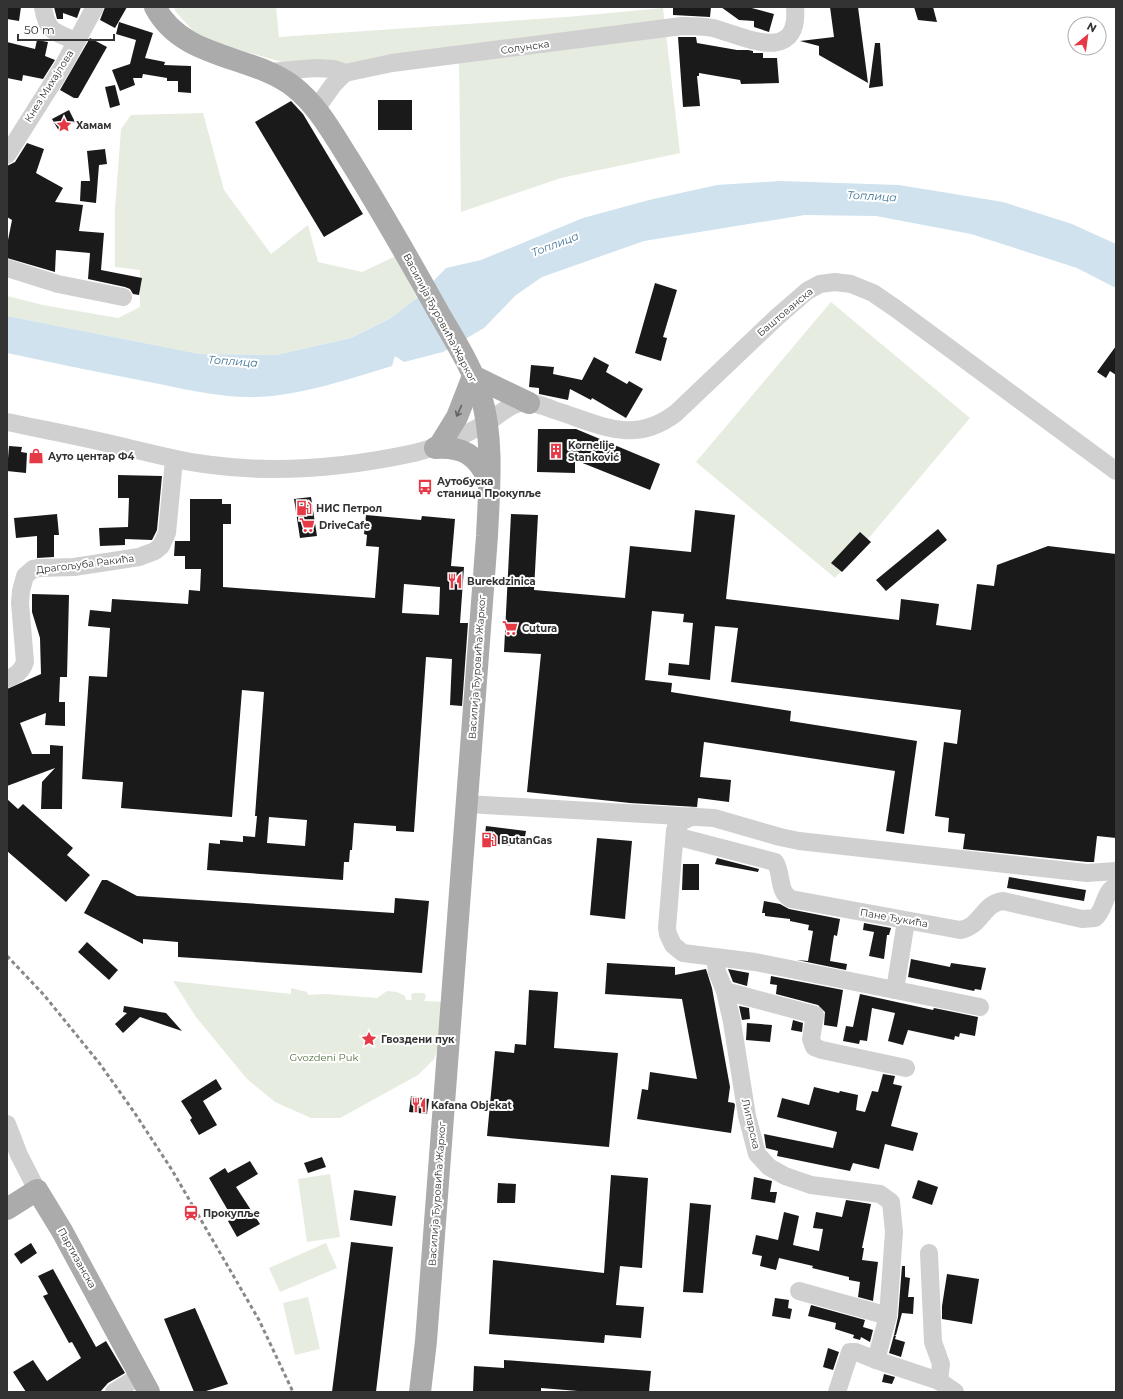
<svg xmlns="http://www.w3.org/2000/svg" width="1123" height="1399" font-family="Montserrat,sans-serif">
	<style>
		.green { fill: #e6ecdf }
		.water { fill: #cfe2ee }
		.building { fill: #1a1a1a; fill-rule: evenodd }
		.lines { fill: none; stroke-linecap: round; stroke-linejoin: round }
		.minor { stroke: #d0d0d0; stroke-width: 18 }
		.major { stroke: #ababab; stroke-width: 22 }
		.rail { stroke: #888; stroke-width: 3; stroke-dasharray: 4 3; stroke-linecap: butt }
		.oneway { stroke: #636363 }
		.labels { text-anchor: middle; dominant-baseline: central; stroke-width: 4; stroke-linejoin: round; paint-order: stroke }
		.street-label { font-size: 10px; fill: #333; stroke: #fff }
		.poi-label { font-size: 10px; font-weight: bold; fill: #333; stroke: #fff; text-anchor: start }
		.park-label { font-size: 10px; fill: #56703f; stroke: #fff }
		.water-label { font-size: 11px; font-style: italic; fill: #3f7597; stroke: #fff }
	</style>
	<rect width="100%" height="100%" fill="#fff"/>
	<g class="green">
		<polygon points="174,7 276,7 279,37 567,17 663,8 680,153 561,178 461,212 459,61 344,66 282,62 229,47 196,34 176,12"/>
		<polygon points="203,113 224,190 271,254 308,225 318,262 362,272 396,256 417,298 391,318 351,338 276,355 200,354 7,316 7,296 43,305 118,318 140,307 140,270 115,267 115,209 121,129 131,115"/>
		<polygon points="831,302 970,418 835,578 696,462"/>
		<polygon points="173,981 291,994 291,988 307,992 308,995 325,994 377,998 387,991 397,992 405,996 406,1000 412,1000 411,995 413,993 424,993 426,996 424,1001 445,1002 443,1033 434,1059 418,1075 340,1118 311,1118 275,1102 247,1079 196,1017"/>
		<polygon points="330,1174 340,1237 307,1242 298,1179"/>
		<polygon points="326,1243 337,1268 280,1292 269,1268"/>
		<polygon points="308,1297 320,1349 295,1355 283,1303"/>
	</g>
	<path class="water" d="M781,181l118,4 104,17 69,22 44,20v44l-39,-20 -106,-34 -95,-18 -71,-1 -161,26 -102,36 -26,18 -32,33 -41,24 -39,10 -9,-6 -3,10c-43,13 -89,29 -135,31 -37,1 -72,-8 -108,-15 -47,-9 -95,-19 -142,-29v-37l193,38 76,1 75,-17 40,-20 26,-20 29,-30 35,-8 102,-42 66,-18 68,-15z"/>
	<g class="building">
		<polygon points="7,7 21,7 19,21 7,19"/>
		<polygon points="54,7 81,7 77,18 63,13 63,19 57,19"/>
		<polygon points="105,7 127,7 115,28 100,20"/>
		<polygon points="673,7 711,7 710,17 673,15"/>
		<polygon points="721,7 748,7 774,14 769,32 754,27 754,21 739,20"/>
		<polygon points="830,7 858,7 868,83 819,55 819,46 800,41 834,37"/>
		<polygon points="914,7 933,7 937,22 918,20"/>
		<polygon points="119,22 153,33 145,58 165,62 164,65 191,66 191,93 178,92 178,81 167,81 167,78 143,74 142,78 133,78 135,85 120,91 112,70 130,64 136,40 116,34"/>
		<polygon points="678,37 696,37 697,43 737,50 748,50 753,51 753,53 763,53 763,58 777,58 779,83 741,84 740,80 699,73 699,76 697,76 700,106 683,107"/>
		<polygon points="90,38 107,47 78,98 74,98 60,90"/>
		<polygon points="37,40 48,42 45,56 55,60 43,79 23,75 22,81 7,78 7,42 35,49"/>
		<polygon points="875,43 880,43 883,86 869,88"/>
		<polygon points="115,85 120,105 110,108 105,87"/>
		<rect x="378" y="100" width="34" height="30"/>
		<polygon points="291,101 303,114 363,214 324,237 255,122"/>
		<polygon points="69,110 75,122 59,131 52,119"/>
		<polygon points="27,143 44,149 36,173 63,188 55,202 83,205 79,231 104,233 101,270 142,278 139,295 133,294 130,289 125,287 88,279 90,253 56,250 55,272 7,258 7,245 12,220 7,217 7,166 15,162"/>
		<polygon points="105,149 107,164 99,165 96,203 80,201 81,181 90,181 87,151"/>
		<polygon points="655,283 677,290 663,337 667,338 661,361 635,353"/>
		<polygon points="1116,346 1116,375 1110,371 1106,378 1097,372"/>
		<polygon points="594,357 609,365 606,372 627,384 629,381 643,389 626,418 592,398 591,400 570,389 568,400 539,394 539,388 529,387 531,365 554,367 553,374 582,380"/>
		<polygon points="538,429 576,429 660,464 650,490 575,460 575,473 537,472"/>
		<polygon points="9,446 22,447 21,452 27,453 26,473 7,471"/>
		<polygon points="118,475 162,476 157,530 152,540 125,539 125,545 100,546 99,528 128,527 129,498 118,498"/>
		<polygon points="311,497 317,536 300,538 294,499"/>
		<path d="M190,499h32v5h9v20h-8v63l152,11 4,-51 -13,-1 1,-11 -3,-1 2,-19 55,5 1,-4 33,3 -4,47 13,1 -4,56h8l-6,83 -12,-1 2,-46 -26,-2 -12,175 -18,-1v-5l-42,-3 -2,27h-2l-1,12h-5l-1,18 -136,-10 2,-27 11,1v-4l23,2v-6l12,1 2,-21h-2l9,-124 -22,-2 -10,127 -111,-9 2,-26 -41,-3 7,-103 18,1 3,-49 -22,-2 2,-16 21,2 1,-13 76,5 1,-14 11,1 1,-22h-16v-13h-11l1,-15h15zM404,584l36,3 -1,28 -37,-2zM269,817l38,3 -2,26 -38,-3z"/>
		<polygon points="695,510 735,515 726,599 899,620 901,599 939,604 936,625 971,630 977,584 994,586 997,565 1048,546 1116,554 1116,838 1097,836 1094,862 1087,862 963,849 965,834 948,832 949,818 935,816 944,742 957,744 961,710 731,682 738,628 715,626 710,680 668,675 669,663 689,665 693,623 683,622 684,614 652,611 645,680 672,683 671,692 791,711 790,721 917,741 904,834 886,831 895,771 704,742 700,777 731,780 729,802 698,798 697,807 630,803 527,792 541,654 504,652 511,514 538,515 534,590 625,598 630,546 691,552"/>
		<polygon points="57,514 59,535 54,535 54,557 37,558 37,536 16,538 14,518"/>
		<polygon points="938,529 947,540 886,591 876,580"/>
		<polygon points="860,532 871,542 842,572 831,563"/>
		<polygon points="32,594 69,595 67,677 60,677 59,702 65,702 65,726 45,725 46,713 20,723 32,754 50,754 50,745 63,746 62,809 41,809 42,782 55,768 7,786 7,689 41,674 40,638 32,612"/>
		<polygon points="7,799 18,809 23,804 73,848 67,855 90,875 66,902 7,851"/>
		<polygon points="486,826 526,831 524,842 513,840 512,846 484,842"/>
		<polygon points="597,838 632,841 625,919 590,915"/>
		<polygon points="717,858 759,869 758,872 715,864"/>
		<polygon points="683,864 699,864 699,890 682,890"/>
		<polygon points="1009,877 1086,890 1084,901 1007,888"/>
		<polygon points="102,880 107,880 137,896 394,913 395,898 429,901 422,973 178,957 178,942 143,939 143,944 84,913"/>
		<polygon points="764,901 780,904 789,909 840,919 837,936 834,935 830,961 847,964 846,970 797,960 808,961 813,931 808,930 809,925 790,921 790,919 765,916 765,913 762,913"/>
		<polygon points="864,923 891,928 889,935 887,935 884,959 869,956 874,932 863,930"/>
		<polygon points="87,942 118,970 109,980 78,952"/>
		<polygon points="911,959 950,967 951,963 986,968 981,990 975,989 974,991 908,977"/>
		<polygon points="607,963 675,967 675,975 706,969 712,988 730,1087 728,1102 734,1103 735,1105 731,1133 637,1119 642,1089 648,1090 650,1072 697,1079 682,999 605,994"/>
		<polygon points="728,969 749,973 747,986 733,982"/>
		<polygon points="771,976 843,990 837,1027 824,1025 825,1012 818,1005 776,994 777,985 770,984"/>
		<polygon points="529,990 558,992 554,1048 618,1053 609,1147 487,1136 495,1051 514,1053 515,1044 526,1045"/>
		<polygon points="860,994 933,1010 934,1008 978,1017 975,1036 960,1033 959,1037 955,1036 954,1040 908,1030 903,1045 888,1041 895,1013 872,1008 867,1041 860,1040 859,1044 843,1041 846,1026 853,1027"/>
		<polygon points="124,1006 166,1013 182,1031 140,1017 123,1033 115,1024 127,1013 123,1012"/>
		<polygon points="739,1006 749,1008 750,1019 742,1020"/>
		<polygon points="793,1020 803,1023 802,1032 791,1030"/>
		<polygon points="747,1023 772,1025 770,1042 746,1040"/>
		<polygon points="883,1074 895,1076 893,1084 902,1086 891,1126 918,1133 913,1151 885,1144 879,1169 853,1163 850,1171 777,1156 778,1151 766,1148 764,1134 833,1148 837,1132 777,1117 782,1098 809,1105 814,1087 839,1093 840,1091 858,1095 856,1110 865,1112 872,1091 878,1092"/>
		<polygon points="216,1079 222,1089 203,1101 217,1125 199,1135 190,1120 192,1118 181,1101"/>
		<polygon points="411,1096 429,1099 427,1114 409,1112"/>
		<polygon points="322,1157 326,1167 308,1173 304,1163"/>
		<polygon points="250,1161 258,1174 236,1187 260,1224 237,1237 228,1221 233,1219 209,1178 225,1168 228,1173"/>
		<polygon points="611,1175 648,1178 642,1268 620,1266 616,1305 644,1307 641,1338 605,1335 604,1343 489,1334 493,1260 604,1273"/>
		<polygon points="754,1177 772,1181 770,1192 777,1192 775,1203 751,1199"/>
		<polygon points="918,1180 938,1187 932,1205 912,1198"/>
		<polygon points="498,1183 516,1184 515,1203 497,1203"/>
		<polygon points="354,1190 396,1196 392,1226 350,1220"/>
		<polygon points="846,1200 871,1204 862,1248 864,1248 862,1260 878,1262 873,1301 858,1297 860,1282 849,1280 849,1277 812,1268 813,1266 779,1258 776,1270 760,1266 762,1256 752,1254 756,1235 778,1240 784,1212 799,1216 793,1245 819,1251 823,1229 813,1228 816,1212 842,1217"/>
		<polygon points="690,1203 711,1205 703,1293 683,1292"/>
		<polygon points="351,1242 393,1247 376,1392 332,1392"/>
		<polygon points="31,1243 37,1253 21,1264 14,1254"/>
		<polygon points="902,1266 905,1266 905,1277 910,1278 908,1297 914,1297 913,1314 902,1313 896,1335 894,1335 898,1317"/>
		<polygon points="53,1269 96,1347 106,1341 125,1373 108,1383 100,1392 26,1392 13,1372 33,1360 47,1381 81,1358 72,1342 69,1343 43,1296 48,1294 38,1276"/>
		<polygon points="947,1274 979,1279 972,1324 942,1319 942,1306"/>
		<polygon points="775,1298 789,1300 788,1308 792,1309 790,1319 772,1316"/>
		<polygon points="811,1305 865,1320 863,1327 873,1330 870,1342 861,1337 860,1340 853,1338 854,1335 835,1329 836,1323 808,1316"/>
		<polygon points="195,1308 228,1384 203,1392 194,1392 164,1319"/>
		<polygon points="894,1335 896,1336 895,1339 905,1342 901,1357 889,1353"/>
		<polygon points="828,1348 839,1352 833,1370 823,1367"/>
		<polygon points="504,1360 651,1371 649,1392 590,1392 541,1388 541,1392 473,1392 474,1366 504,1368"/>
		<polygon points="884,1374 895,1377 892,1384 882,1382"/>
	</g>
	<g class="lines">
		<g class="minor">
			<path d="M43,7c4,25 11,25 33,34"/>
			<path d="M270,72l45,-4 19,1 11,4 47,-10 290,-37c10,0 20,0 31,2 30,8 87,38 82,-21"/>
			<polyline points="316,109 333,85 345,73"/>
			<polyline points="7,155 62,68 95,7"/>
			<polyline points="7,268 58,284 123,297"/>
			<path d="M7,422c38,8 75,15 113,24 31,7 61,16 92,19 67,9 137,2 202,-12 25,-6 51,-18 74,-31 10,-6 20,-17 32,-19 11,-2 24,3 34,7 45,14 79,36 122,3l100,-95 31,-27 13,-7 15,-2 16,2 22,9 22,15 221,163"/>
			<path d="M7,679c9,-3 15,-8 18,-17l-5,-59 1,-12 4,-15 8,-7 6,-1 35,-1 65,-10 16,-6 6,-5 6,-13 7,-73"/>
			<polyline points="467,804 714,818 780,837 799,841 1087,873 1116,871"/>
			<polyline points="693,816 679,823 675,830 667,928 668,934 673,945 683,953 715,957 717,972 725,991 732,1022 747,1116 757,1154 769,1167 785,1176 811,1185 880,1194 891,1202 894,1232 888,1316 876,1360 856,1352 850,1352 837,1392"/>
			<path d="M676,827l4,9 3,2 92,24c8,12 2,29 16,37l169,31c21,-3 23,-27 43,-29l79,18 13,-1c10,-8 9,-27 21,-32"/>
			<polyline points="715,957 755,962 980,1007"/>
			<polyline points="895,990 906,921"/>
			<polyline points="725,991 815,1015 811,1039 814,1047 822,1050 906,1068"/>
			<polyline points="7,1124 19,1155 37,1190"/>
			<polyline points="929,1253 933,1342 941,1364 939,1381"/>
			<polyline points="799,1291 888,1316"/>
			<polyline points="876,1360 939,1381 955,1392"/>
			<polyline points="114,1392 141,1375"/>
		</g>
		<g class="major">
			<path d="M155,7c28,53 96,47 139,80 24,19 39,47 55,72 30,48 58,97 86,147 16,29 36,58 46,90 13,42 8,96 6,140l-61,805 -6,51"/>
			<polyline points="441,443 457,417 473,376 529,403"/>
			<path d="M435,448c28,-2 42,7 54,33"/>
			<polyline points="7,1209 37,1190 62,1231 149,1392"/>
		</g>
		<polyline class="rail" points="7,956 44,995 100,1064 134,1112 172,1170 259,1320 293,1392"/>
	</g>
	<defs><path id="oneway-shaft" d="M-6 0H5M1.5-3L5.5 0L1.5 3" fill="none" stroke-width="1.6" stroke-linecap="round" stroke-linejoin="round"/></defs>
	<use class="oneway" href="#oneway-shaft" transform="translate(459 411) rotate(114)"/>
	<defs>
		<symbol id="sight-bare" viewBox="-9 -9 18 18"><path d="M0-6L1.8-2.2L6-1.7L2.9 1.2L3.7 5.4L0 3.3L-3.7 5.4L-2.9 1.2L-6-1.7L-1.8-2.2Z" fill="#e63946" stroke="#fff" stroke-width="2.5" paint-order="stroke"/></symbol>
		<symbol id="building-bare" viewBox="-9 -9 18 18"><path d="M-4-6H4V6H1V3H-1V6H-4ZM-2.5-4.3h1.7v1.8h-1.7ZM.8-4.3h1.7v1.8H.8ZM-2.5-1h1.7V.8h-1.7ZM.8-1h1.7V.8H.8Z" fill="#e63946" stroke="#fff" stroke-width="2.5" paint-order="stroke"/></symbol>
		<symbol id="shop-bare" viewBox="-9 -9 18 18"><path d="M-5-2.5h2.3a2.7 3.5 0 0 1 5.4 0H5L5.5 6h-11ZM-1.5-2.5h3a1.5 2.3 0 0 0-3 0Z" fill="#e63946" stroke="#fff" stroke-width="2.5" paint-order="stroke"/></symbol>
		<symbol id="bus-bare" viewBox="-9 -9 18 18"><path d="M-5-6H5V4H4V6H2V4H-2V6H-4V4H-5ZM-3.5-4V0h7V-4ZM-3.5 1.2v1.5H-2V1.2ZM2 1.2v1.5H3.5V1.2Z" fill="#e63946" stroke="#fff" stroke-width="2.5" paint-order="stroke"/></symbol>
		<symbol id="fuel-bare" viewBox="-9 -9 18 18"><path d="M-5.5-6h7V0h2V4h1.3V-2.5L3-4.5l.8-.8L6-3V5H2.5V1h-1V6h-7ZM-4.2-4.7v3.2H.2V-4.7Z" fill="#e63946" stroke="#fff" stroke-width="2.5" paint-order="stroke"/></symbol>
		<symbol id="supermarket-bare" viewBox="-9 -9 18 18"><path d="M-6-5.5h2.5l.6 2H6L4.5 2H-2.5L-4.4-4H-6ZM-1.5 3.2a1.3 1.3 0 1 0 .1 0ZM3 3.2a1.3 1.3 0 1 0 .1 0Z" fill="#e63946" stroke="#fff" stroke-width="2.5" paint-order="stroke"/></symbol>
		<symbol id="restaurant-bare" viewBox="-9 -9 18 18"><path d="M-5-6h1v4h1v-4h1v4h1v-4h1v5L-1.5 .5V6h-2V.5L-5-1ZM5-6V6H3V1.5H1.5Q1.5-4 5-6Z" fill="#e63946" stroke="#fff" stroke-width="2.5" paint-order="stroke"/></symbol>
		<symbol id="station-bare" viewBox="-9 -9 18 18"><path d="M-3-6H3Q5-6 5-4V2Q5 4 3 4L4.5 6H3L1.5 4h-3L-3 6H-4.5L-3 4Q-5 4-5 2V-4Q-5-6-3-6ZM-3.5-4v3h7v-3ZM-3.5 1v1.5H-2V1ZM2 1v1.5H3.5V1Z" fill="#e63946" stroke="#fff" stroke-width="2.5" paint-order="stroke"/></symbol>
	</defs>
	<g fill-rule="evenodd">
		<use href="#sight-bare" x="53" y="114" width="22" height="22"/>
		<use href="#building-bare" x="545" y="440" width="22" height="22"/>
		<use href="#shop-bare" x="25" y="445" width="22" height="22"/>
		<use href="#bus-bare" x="414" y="476" width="22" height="22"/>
		<use href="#fuel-bare" x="293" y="497" width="22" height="22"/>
		<use href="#supermarket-bare" x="296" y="514" width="22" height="22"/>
		<use href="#restaurant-bare" x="444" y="570" width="22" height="22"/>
		<use href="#supermarket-bare" x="499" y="617" width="22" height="22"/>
		<use href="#fuel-bare" x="478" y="829" width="22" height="22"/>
		<use href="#sight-bare" x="358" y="1028" width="22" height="22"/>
		<use href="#restaurant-bare" x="408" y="1094" width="22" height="22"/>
		<use href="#station-bare" x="180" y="1202" width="22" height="22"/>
	</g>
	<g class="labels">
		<g class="street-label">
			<text transform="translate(525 47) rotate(-8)">Солунска</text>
			<text transform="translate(49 86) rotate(-58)">Кнез Михајлова</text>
			<text transform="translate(785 312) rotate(-40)">Баштованска</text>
			<text transform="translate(440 318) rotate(62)">Василија Ђуровића Жарког</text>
			<text transform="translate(85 564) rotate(-7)">Драгољуба Ракића</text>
			<text transform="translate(477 667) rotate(-86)">Василија Ђуровића Жарког</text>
			<text transform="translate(894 918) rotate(10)">Пане Ђукића</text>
			<text transform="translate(751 1124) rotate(77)">Липарска</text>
			<text transform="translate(437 1194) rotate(-86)">Василија Ђуровића Жарког</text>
			<text transform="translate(77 1258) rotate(61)">Партизанска</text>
		</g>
		<g class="poi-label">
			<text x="76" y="125">Хамам</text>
			<text x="568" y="445">Kornelije<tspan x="568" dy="12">Stanković</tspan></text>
			<text x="48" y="456">Ауто центар Ф4</text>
			<text x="437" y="481">Аутобуска<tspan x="437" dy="12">станица Прокупље</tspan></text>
			<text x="316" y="508">НИС Петрол</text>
			<text x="319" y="525">DriveCafe</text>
			<text x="467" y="581">Burekdzinica</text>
			<text x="522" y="628">Cutura</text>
			<text x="501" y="840">ButanGas</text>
			<text x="381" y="1039">Гвоздени пук</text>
			<text x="431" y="1105">Kafana Objekat</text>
			<text x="203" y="1213">Прокупље</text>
		</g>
		<g class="park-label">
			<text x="324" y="1057">Gvozdeni Puk</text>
		</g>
		<g class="water-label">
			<text transform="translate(872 196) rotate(3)">Топлица</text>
			<text transform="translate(555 244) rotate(-21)">Топлица</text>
			<text transform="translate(233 361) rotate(4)">Топлица</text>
		</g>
	</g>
	<rect width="1123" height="1399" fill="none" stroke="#333333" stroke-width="16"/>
	<g transform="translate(1087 36) rotate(29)"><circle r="19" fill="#ffffff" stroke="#adadad"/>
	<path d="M0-3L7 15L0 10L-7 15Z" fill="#e63946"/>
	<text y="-6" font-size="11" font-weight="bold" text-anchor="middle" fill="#333333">N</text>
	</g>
	<path d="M18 34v6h96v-6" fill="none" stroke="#333333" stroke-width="2"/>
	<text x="24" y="34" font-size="12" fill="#333333" stroke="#ffffff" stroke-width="3" paint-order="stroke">50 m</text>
</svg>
